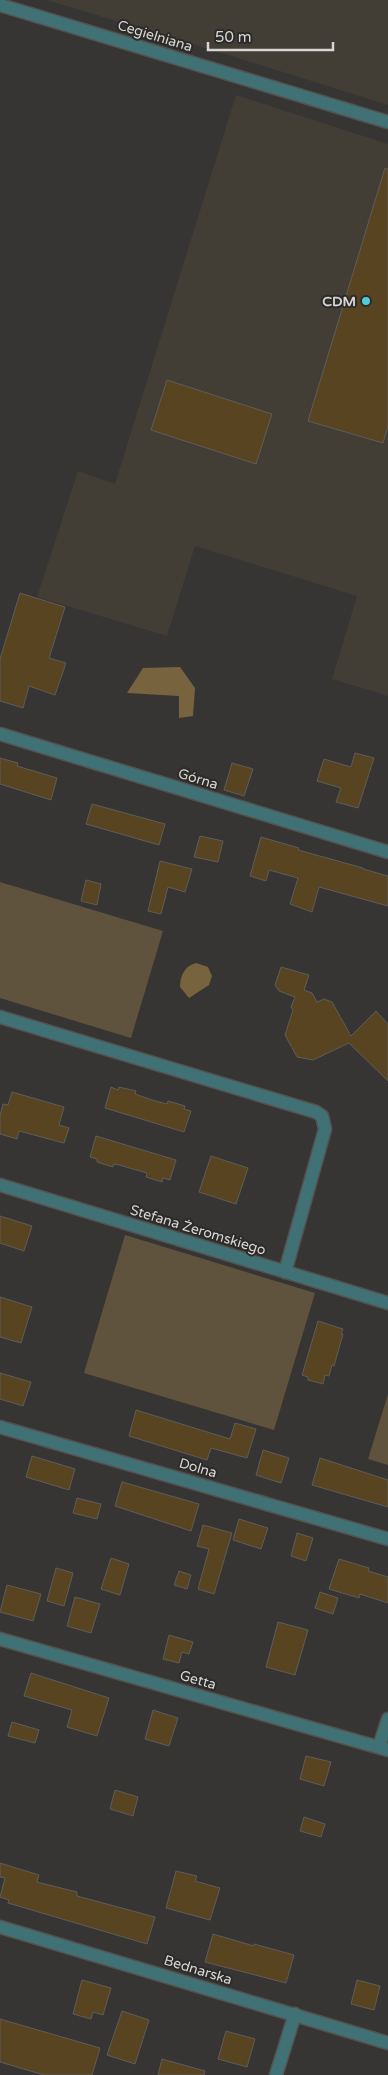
<svg xmlns="http://www.w3.org/2000/svg" width="388" height="2075" font-family="'Varela Round',sans-serif">
	<style>
		.built { fill: #423d35 }
		.green { fill: #60533d }
		.water { fill: #78633f }
		.building { fill: #584420; stroke: #5e5d5a }
		.lines { fill: none; stroke-linecap: round; stroke-linejoin: round }
		.minor-casing { stroke: #545250; stroke-width: 15 }
		.minor { stroke: #407174; stroke-width: 12 }
		.poi-dot { fill: #51ccd5; stroke: #2d2b29; stroke-width: 2 }
		.labels { text-anchor: middle; dominant-baseline: central; stroke-width: 4; stroke-linejoin: round; paint-order: stroke }
		.street-label { font-size: 14px; fill: #d7d6d4; stroke: #2d2b29 }
		.poi-label { font-size: 14px; font-weight: bold; fill: #d7d6d4; stroke: #2d2b29; text-anchor: end }
	</style>
	<rect width="100%" height="100%" fill="#373533"/>
	<g class="built">
		<polygon points="47,0 388,0 388,105 225,54"/>
		<polygon points="236,95 388,144 388,696 332,679 357,596 195,546 167,636 37,597 78,471 115,484"/>
	</g>
	<g class="green">
		<polygon points="0,882 163,931 131,1038 0,998"/>
		<polygon points="125,1235 315,1293 274,1430 84,1373"/>
		<polygon points="388,1394 388,1465 368,1459"/>
	</g>
	<g class="water">
		<polygon points="180,667 195,688 193,716 179,718 179,696 127,693 143,668"/>
		<path d="M196,963l12,4 4,9 -3,9 -20,13 -9,-11c0,-12 5,-21 16,-24z"/>
	</g>
	<g class="building">
		<polygon points="385,168 388,169 388,426 383,443 308,421"/>
		<polygon points="167,380 272,414 256,464 151,430"/>
		<polygon points="20,593 65,607 49,658 66,663 55,695 29,686 23,708 0,701 0,659"/>
		<polygon points="355,753 374,758 358,808 336,802 341,788 317,781 324,759 351,767"/>
		<polygon points="0,758 18,763 17,766 57,778 51,800 0,784"/>
		<polygon points="232,763 253,769 244,796 224,790"/>
		<polygon points="92,804 165,824 159,845 86,824"/>
		<polygon points="200,836 223,841 218,862 194,857"/>
		<polygon points="261,837 299,848 298,850 363,868 363,869 388,876 388,906 319,887 312,912 290,904 298,878 269,870 266,881 250,876"/>
		<polygon points="160,861 192,869 185,892 168,887 161,914 148,911"/>
		<polygon points="86,880 101,884 97,905 81,901"/>
		<polygon points="281,967 309,975 304,990 312,993 317,1002 324,999 332,1002 351,1036 376,1011 388,1024 388,1081 349,1043 313,1060 297,1057 285,1035 293,1010 291,1007 295,997 279,991 275,985"/>
		<polygon points="111,1087 118,1090 119,1087 136,1091 135,1094 152,1100 167,1104 168,1101 185,1106 184,1109 191,1111 184,1132 105,1108"/>
		<polygon points="12,1092 64,1107 59,1125 69,1128 64,1143 19,1131 17,1139 0,1134 0,1115 3,1104 8,1105"/>
		<polygon points="96,1136 176,1160 170,1180 163,1178 162,1182 146,1177 147,1173 119,1165 114,1164 113,1167 97,1162 97,1159 90,1157"/>
		<polygon points="211,1156 248,1168 236,1204 199,1192"/>
		<polygon points="0,1216 32,1226 24,1251 0,1243"/>
		<polygon points="0,1297 32,1307 21,1343 0,1337"/>
		<polygon points="318,1321 343,1329 341,1334 343,1334 334,1366 332,1365 329,1376 325,1375 323,1384 308,1380 308,1377 302,1375"/>
		<polygon points="0,1373 31,1382 23,1406 0,1399"/>
		<polygon points="136,1410 230,1439 235,1423 256,1429 247,1458 211,1448 207,1460 129,1436"/>
		<polygon points="263,1450 289,1458 281,1483 256,1475"/>
		<polygon points="32,1456 75,1469 69,1490 26,1477"/>
		<polygon points="320,1458 388,1480 388,1507 312,1485"/>
		<polygon points="122,1482 199,1504 191,1531 115,1506"/>
		<polygon points="77,1498 101,1504 97,1519 73,1513"/>
		<polygon points="239,1519 268,1528 261,1549 233,1540"/>
		<polygon points="203,1525 232,1533 214,1594 198,1589 209,1549 197,1546"/>
		<polygon points="297,1533 313,1538 306,1561 291,1556"/>
		<polygon points="111,1558 129,1564 120,1595 101,1589"/>
		<polygon points="339,1559 369,1568 368,1571 388,1577 388,1603 360,1594 359,1598 329,1589"/>
		<polygon points="56,1568 73,1573 64,1606 47,1601"/>
		<polygon points="179,1571 191,1575 187,1589 174,1585"/>
		<polygon points="7,1585 41,1594 33,1621 0,1612"/>
		<polygon points="320,1592 338,1598 333,1614 315,1608"/>
		<polygon points="75,1597 100,1604 91,1633 67,1626"/>
		<polygon points="278,1622 308,1630 295,1675 266,1667"/>
		<polygon points="169,1635 193,1642 189,1654 182,1652 179,1663 163,1659"/>
		<polygon points="31,1673 109,1698 97,1736 67,1727 72,1710 24,1696"/>
		<polygon points="153,1710 178,1718 169,1746 145,1739"/>
		<polygon points="12,1722 39,1730 35,1743 8,1736"/>
		<polygon points="306,1756 331,1762 324,1786 300,1779"/>
		<polygon points="115,1790 138,1797 133,1816 110,1809"/>
		<polygon points="304,1817 325,1824 321,1837 300,1831"/>
		<polygon points="0,1863 39,1875 37,1882 77,1892 77,1896 155,1917 147,1944 8,1903 9,1900 0,1897 5,1878 0,1877"/>
		<polygon points="176,1871 197,1876 195,1881 220,1888 210,1920 166,1908"/>
		<polygon points="213,1934 254,1946 254,1944 294,1955 286,1983 205,1962"/>
		<polygon points="82,1980 111,1988 103,2015 93,2012 91,2019 73,2014"/>
		<polygon points="357,1980 380,1986 374,2010 351,2004"/>
		<polygon points="122,2011 149,2020 135,2064 107,2055"/>
		<polygon points="0,2019 100,2048 92,2075 44,2075 0,2062"/>
		<polygon points="226,2031 255,2039 247,2067 218,2059"/>
		<polygon points="162,2059 205,2071 204,2075 158,2075"/>
	</g>
	<g class="lines">
		<defs>
			<g id="minor">
				<polyline points="0,5 388,122"/>
				<polyline points="0,734 388,852"/>
				<polyline points="0,1017 316,1112 322,1116 325,1129 285,1272"/>
				<polyline points="0,1185 388,1303"/>
				<polyline points="0,1427 388,1539"/>
				<polyline points="0,1639 388,1750"/>
				<polyline points="379,1747 388,1719"/>
				<polyline points="0,1927 388,2043"/>
				<polyline points="276,2075 295,2014"/>
			</g>
		</defs>
		<use href="#minor" class="minor-casing"/>
		<use href="#minor" class="minor"/>
	</g>
	<circle class="poi-dot" cx="366" cy="301" r="5"/>
	<g class="labels">
		<g class="street-label">
			<text transform="translate(155 36) rotate(17)">Cegielniana</text>
			<text transform="translate(198 779) rotate(17)">Górna</text>
			<text transform="translate(198 1230) rotate(17)">Stefana Żeromskiego</text>
			<text transform="translate(198 1468) rotate(16)">Dolna</text>
			<text transform="translate(198 1680) rotate(16)">Getta</text>
			<text transform="translate(198 1970) rotate(17)">Bednarska</text>
		</g>
		<g class="poi-label">
			<text x="356" y="301">CDM</text>
		</g>
	</g>
	<path d="M208 42v8h125v-8" fill="none" stroke="#d7d6d4" stroke-width="2.5"/>
	<text x="215" y="42" font-size="15" fill="#d7d6d4" stroke="#2d2b29" stroke-width="4" paint-order="stroke">50 m</text>
</svg>
